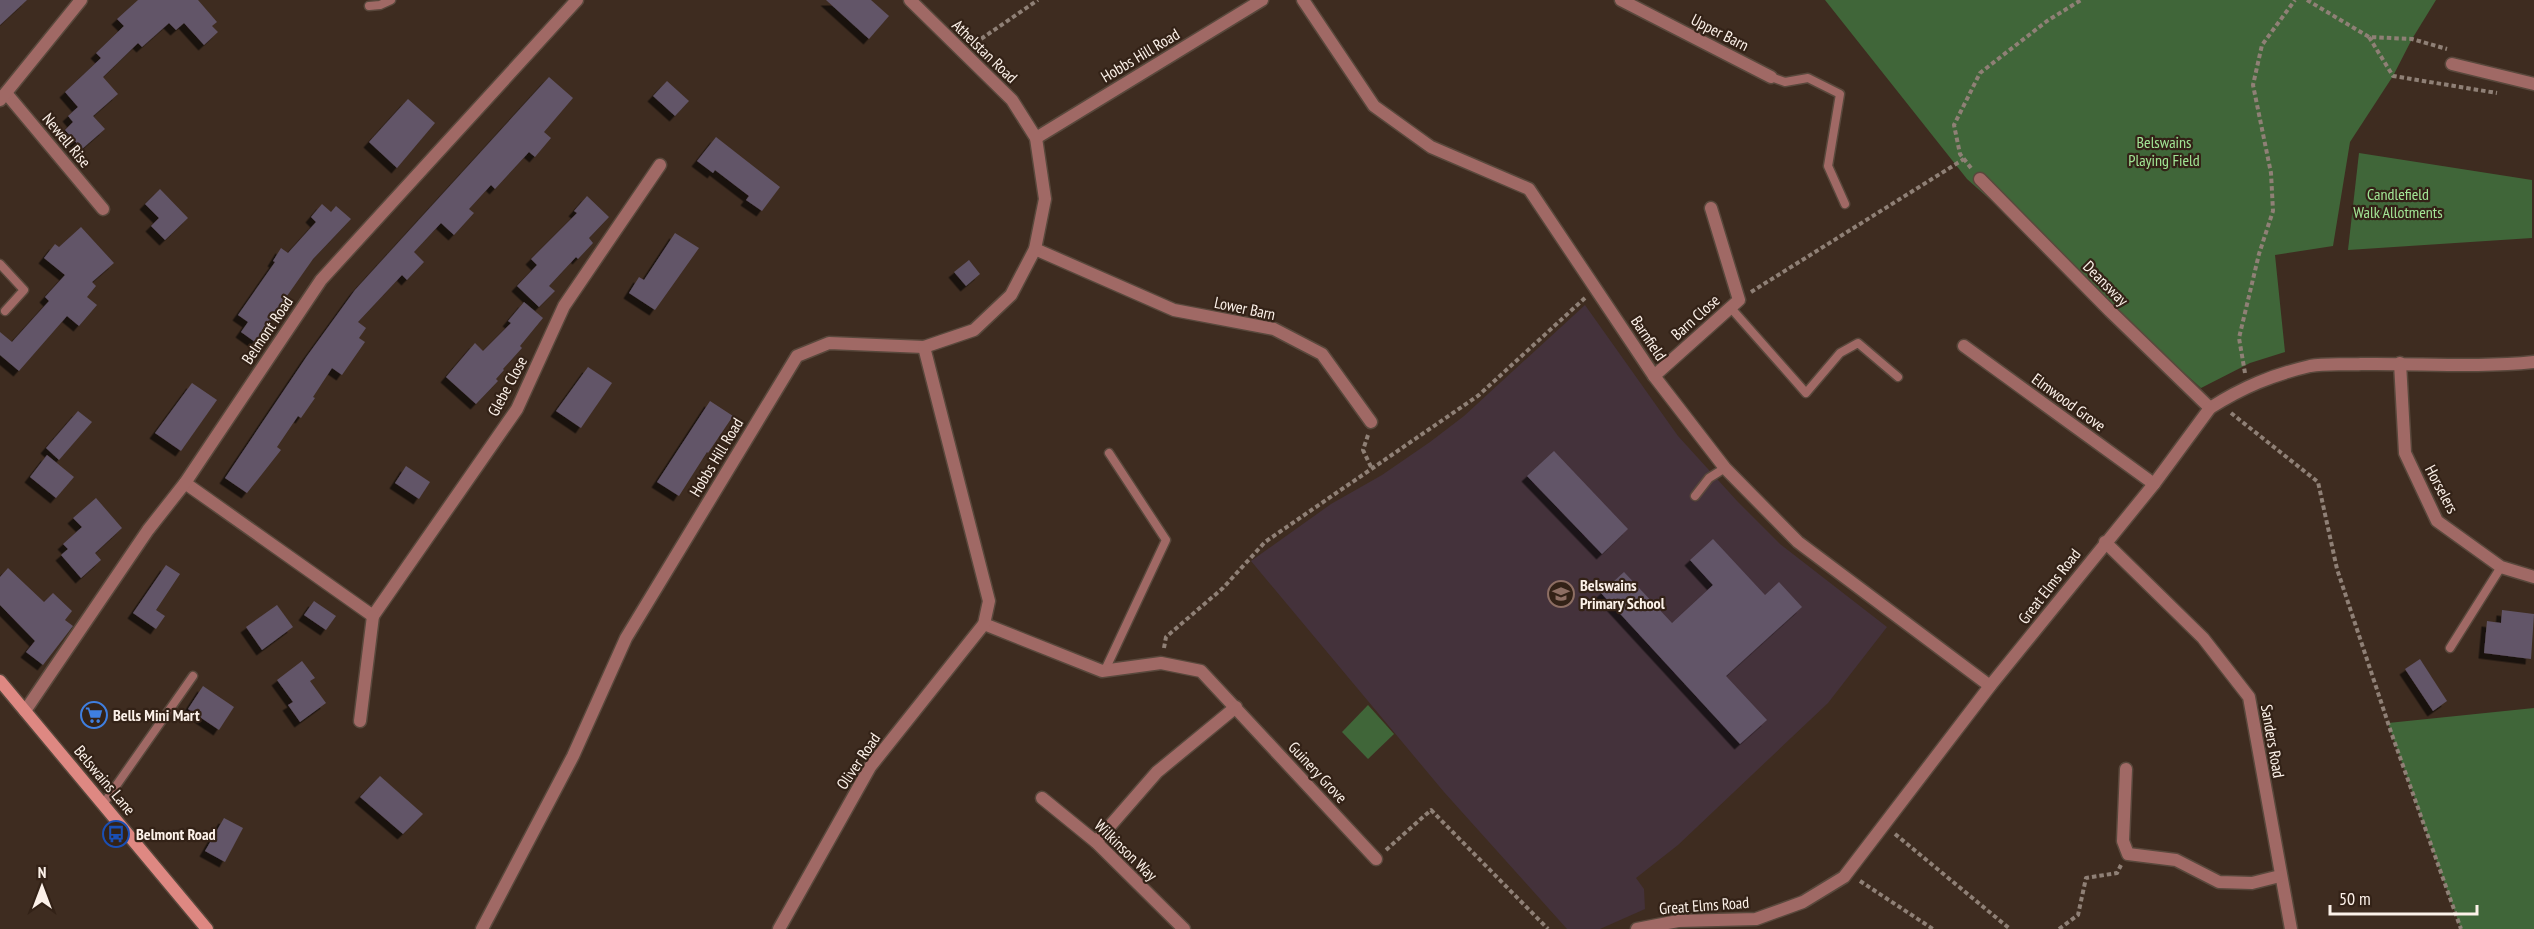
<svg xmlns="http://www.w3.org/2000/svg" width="2534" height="929" font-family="'PT Sans Narrow',sans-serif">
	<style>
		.education { fill: #44323b }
		.green { fill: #406639 }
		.building { fill: #625567; filter: url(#shadow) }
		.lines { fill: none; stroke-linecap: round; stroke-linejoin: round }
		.lane-casing { stroke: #59483c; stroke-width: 11 }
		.street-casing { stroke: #59483c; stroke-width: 15 }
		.secondary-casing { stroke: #59483c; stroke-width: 15 }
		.path { stroke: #8f8076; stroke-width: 4; stroke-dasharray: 4.5 3; stroke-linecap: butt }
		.lane { stroke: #a06965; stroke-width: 8 }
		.street { stroke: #a06965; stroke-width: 12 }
		.secondary { stroke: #de8882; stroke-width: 12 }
		.labels { text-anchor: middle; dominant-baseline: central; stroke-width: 4.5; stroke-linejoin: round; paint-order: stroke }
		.street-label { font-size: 16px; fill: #fcf1e9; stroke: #332217 }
		.park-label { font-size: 16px; fill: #a2e595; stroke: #332217 }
		.poi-label { font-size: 16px; font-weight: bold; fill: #fcf1e9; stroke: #332217; text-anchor: start }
	</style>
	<defs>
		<filter id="shadow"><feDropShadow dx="-5.5" dy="5.5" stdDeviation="0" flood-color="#0009"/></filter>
	</defs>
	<rect width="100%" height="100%" fill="#3e2c20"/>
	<polygon class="education" points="1585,305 1678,436 1738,502 1780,544 1887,627 1828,703 1678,845 1636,878 1644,889 1645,909 1600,929 1567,929 1444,792 1251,561 1331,504 1382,475 1430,442 1464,416"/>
	<g class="green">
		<polygon points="1825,0 2436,0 2412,39 2393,76 2350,142 2333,246 2275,255 2285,352 2250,363 2201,388 1967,179"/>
		<polygon points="2359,153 2532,180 2532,238 2348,250"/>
		<polygon points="1368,705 1394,734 1368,759 1342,732"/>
		<polygon points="2534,708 2534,929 2461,929 2388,723"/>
	</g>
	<g class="building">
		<polygon points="0,0 27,0 0,25"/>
		<polygon points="138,0 198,0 217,22 212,26 218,32 204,45 184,23 176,30 169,23 142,47 138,43 103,77 118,94 93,116 105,129 82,149 65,130 73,122 68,116 78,107 65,92 101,58 96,53 124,26 117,19"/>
		<polygon points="826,0 871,0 889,16 869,39"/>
		<polygon points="549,77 573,98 544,132 551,138 535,157 529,152 495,189 491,185 469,209 474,213 454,235 441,223 414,252 424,262 407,280 402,275 358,322 366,328 359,338 365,342 342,375 332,368 313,397 315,398 301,418 298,416 277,447 281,450 247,493 225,478 307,356 355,290"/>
		<polygon points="667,81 689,101 675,116 653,96"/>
		<polygon points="408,99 435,123 397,168 369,142"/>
		<polygon points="716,137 780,187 762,211 746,200 749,196 715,170 713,173 697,161"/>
		<polygon points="160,189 188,218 165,240 151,226 159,218 145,204"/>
		<polygon points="587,196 609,217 589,238 593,243 578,259 576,257 549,286 555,291 539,307 517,286 537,265 531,259 577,213 574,211"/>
		<polygon points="322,204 331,212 336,206 351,219 313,259 287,296 289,297 255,342 241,332 248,322 238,315 275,262 273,261 281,248 288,253 316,222 311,217"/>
		<polygon points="81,227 114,263 92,282 96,286 87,297 97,305 79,326 67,316 19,371 0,355 0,332 12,342 49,301 45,297 65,275 44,258 55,244 59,247"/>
		<polygon points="675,233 699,248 655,310 629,293 639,277 644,280"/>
		<polygon points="969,260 980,274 966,286 954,272"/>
		<polygon points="524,302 543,318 520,346 522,348 503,369 504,370 496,379 498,381 476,404 446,377 475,343 483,351 511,323 508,321"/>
		<polygon points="588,367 612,383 581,428 556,411"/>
		<polygon points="192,383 217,400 181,451 155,433"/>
		<polygon points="710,401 733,416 708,453 707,452 679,496 657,482"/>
		<polygon points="78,411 92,422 59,460 46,448"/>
		<polygon points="1554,451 1628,529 1602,554 1527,476"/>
		<polygon points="47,455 74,477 56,498 30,477"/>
		<polygon points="406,466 430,482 419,499 395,483"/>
		<polygon points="96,498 122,528 95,553 101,560 81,578 61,555 68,549 63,544 82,527 73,518"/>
		<polygon points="1713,539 1765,595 1779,582 1802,607 1726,676 1767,720 1740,744 1601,593 1624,572 1672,623 1713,585 1690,560"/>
		<polygon points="166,565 180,574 156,610 165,616 156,629 133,613"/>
		<polygon points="8,568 44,602 53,593 72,611 65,620 73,626 43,665 26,652 35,641 0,605 0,577"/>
		<polygon points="314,601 336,616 326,630 304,615"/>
		<polygon points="277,605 293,627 262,650 246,627"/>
		<polygon points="2502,610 2534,614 2531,659 2484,653 2487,621 2501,623"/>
		<polygon points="2420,659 2447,701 2433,711 2405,669"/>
		<polygon points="302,661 315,678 310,681 326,703 300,722 288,705 293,702 277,680"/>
		<polygon points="203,686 234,707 219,730 188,709"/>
		<polygon points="380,776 423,814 403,834 360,797"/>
		<polygon points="224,818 243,828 225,862 205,851"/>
	</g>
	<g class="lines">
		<defs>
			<g id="lane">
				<polyline points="369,6 380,5 391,0"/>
				<polyline points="1771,77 1785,82 1808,78 1840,94 1828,166 1845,204"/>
				<polyline points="0,264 24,290 5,311"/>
				<polyline points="1730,307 1806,393 1840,353 1858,343 1898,377"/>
				<polyline points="1695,496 1709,478 1725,468"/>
				<polyline points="2450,648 2501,567"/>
				<polyline points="1105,670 1166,540 1109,453"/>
				<polyline points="104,803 193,676"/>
			</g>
			<g id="street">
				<polyline points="1303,0 1374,106 1431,147 1529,189 1654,376 1725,468 1798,542 1990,686"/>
				<polyline points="1621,0 1771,77"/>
				<polyline points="2452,64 2534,84"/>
				<polyline points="6,93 103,209"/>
				<polyline points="0,100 81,0"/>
				<polyline points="1036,138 1262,0"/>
				<polyline points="1980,179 2110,311 2210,408"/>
				<polyline points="1035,249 1174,310 1274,329 1322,354 1371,422"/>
				<polyline points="1964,346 2154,484"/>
				<polyline points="2400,363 2405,453 2437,521 2501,567 2534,577"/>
				<polyline points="1654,376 1739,300 1711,208"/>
				<polyline points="185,483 373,616 517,409 564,306 660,165"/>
				<polyline points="2105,542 2203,638 2249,697 2291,929"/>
				<polyline points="984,624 1102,671 1161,663 1201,671 1376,859"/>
				<polyline points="25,711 148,530 185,483 321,280 577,0"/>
				<polyline points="360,721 373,616"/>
				<polyline points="2126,769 2123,841 2128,854 2176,860 2219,882 2252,883 2280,876"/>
				<polyline points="1042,798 1096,842 1184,929"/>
				<polyline points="1096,842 1157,772 1236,707"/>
				<polyline points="482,929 573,756 626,638 797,356 829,343 924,347 974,330 1011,295 1035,249 1045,199 1036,138 1012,100 910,0"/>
				<polyline points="779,929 870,767 984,624 989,601 924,347"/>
				<path d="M1637,929l41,-8 78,-2 47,-17 41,-25 146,-191 164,-202 56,-76c33,-21 62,-33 100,-42 16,-3 35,-1 51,-2 57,-1 116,4 173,-2"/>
			</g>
			<polyline id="secondary" points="0,681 207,929"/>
		</defs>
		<use href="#lane" class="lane-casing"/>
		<use href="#street" class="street-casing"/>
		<use href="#secondary" class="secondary-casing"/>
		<g class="path">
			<polyline points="2307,0 2369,37 2412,39 2447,49"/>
			<polyline points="2369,37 2393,76 2497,93"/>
			<polyline points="975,43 1038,0"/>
			<polyline points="1971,168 1960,154 1954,125 1980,73 2047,21 2081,0"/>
			<polyline points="1751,292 1964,159"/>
			<polyline points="2245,373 2239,338 2259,254 2273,211 2271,173 2253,85 2262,45 2295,0"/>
			<polyline points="2231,413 2318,482 2337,569 2391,732 2461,929"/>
			<polyline points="1368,435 1363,450 1372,469"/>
			<polyline points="1164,648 1166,637 1223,588 1265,542 1479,395 1586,297"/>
			<polyline points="1895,834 2010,929"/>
			<polyline points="1386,850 1431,810 1548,929"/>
			<polyline points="1860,881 1933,929"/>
			<polyline points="2059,929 2078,915 2086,878 2117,873 2121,865"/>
		</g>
		<use href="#lane" class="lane"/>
		<use href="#street" class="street"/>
		<use href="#secondary" class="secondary"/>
	</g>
	<defs>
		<symbol id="school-ring" viewBox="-11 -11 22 22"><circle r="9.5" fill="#332217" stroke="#8d6e63" stroke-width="1.5"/><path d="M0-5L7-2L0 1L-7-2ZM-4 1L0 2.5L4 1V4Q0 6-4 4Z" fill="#8d6e63"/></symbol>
		<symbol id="supermarket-ring" viewBox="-11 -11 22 22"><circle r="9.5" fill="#332217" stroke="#3f7fe0" stroke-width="1.5"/><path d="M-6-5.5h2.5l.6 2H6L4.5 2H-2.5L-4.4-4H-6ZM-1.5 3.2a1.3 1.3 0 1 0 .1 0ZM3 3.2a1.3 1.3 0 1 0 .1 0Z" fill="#3f7fe0"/></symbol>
		<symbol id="bus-ring" viewBox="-11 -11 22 22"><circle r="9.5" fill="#332217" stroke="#1a4fb4" stroke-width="1.5"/><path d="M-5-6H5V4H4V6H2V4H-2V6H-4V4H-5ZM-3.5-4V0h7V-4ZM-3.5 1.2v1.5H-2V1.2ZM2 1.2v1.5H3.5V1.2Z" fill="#1a4fb4"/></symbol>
	</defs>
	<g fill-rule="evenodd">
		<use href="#school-ring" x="1546" y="579" width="30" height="30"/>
		<use href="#supermarket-ring" x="79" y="700" width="30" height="30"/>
		<use href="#bus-ring" x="101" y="819" width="30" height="30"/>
	</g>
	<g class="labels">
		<g class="street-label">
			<text transform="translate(1720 32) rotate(27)">Upper Barn</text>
			<text transform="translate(985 51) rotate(44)">Athelstan Road</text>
			<text transform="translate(1140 55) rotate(-31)">Hobbs Hill Road</text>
			<text transform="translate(67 140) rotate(50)">Newell Rise</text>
			<text transform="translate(2106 283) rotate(45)">Deansway</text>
			<text transform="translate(1245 308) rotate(12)">Lower Barn</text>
			<text transform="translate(1695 317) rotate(-42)">Barn Close</text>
			<text transform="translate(267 330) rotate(-56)">Belmont Road</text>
			<text transform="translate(1649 338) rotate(56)">Barnfield</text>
			<text transform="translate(507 386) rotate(-62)">Glebe Close</text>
			<text transform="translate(2069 402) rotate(36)">Elmwood Grove</text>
			<text transform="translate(716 457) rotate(-59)">Hobbs Hill Road</text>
			<text transform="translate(2442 489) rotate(62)">Horselers</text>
			<text transform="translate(2049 586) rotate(-52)">Great Elms Road</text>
			<text transform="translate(2273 741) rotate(80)">Sanders Road</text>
			<text transform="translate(858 761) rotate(-56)">Oliver Road</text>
			<text transform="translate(1318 772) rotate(47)">Guinery Grove</text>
			<text transform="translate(105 780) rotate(50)">Belswains Lane</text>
			<text transform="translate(1126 850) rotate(44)">Wilkinson Way</text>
			<text transform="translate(1704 905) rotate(-4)">Great Elms Road</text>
		</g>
		<g class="park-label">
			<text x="2164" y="142">Belswains<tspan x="2164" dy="18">Playing Field</tspan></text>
			<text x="2398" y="194">Candlefield<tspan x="2398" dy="18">Walk Allotments</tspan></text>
		</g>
		<g class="poi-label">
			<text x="1580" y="585">Belswains<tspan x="1580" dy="18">Primary School</tspan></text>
			<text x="113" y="715">Bells Mini Mart</text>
			<text x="136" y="834">Belmont Road</text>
		</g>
	</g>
	<g transform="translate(42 887)" stroke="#332217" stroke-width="4.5" paint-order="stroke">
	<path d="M0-4.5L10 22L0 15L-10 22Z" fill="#fcf1e9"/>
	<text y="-9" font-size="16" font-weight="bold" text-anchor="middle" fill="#fcf1e9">N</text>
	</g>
	<path d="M2330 905v9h147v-9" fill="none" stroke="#fcf1e9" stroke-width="3"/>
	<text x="2339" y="905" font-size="18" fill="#fcf1e9" stroke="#332217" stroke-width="4.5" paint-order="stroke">50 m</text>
</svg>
